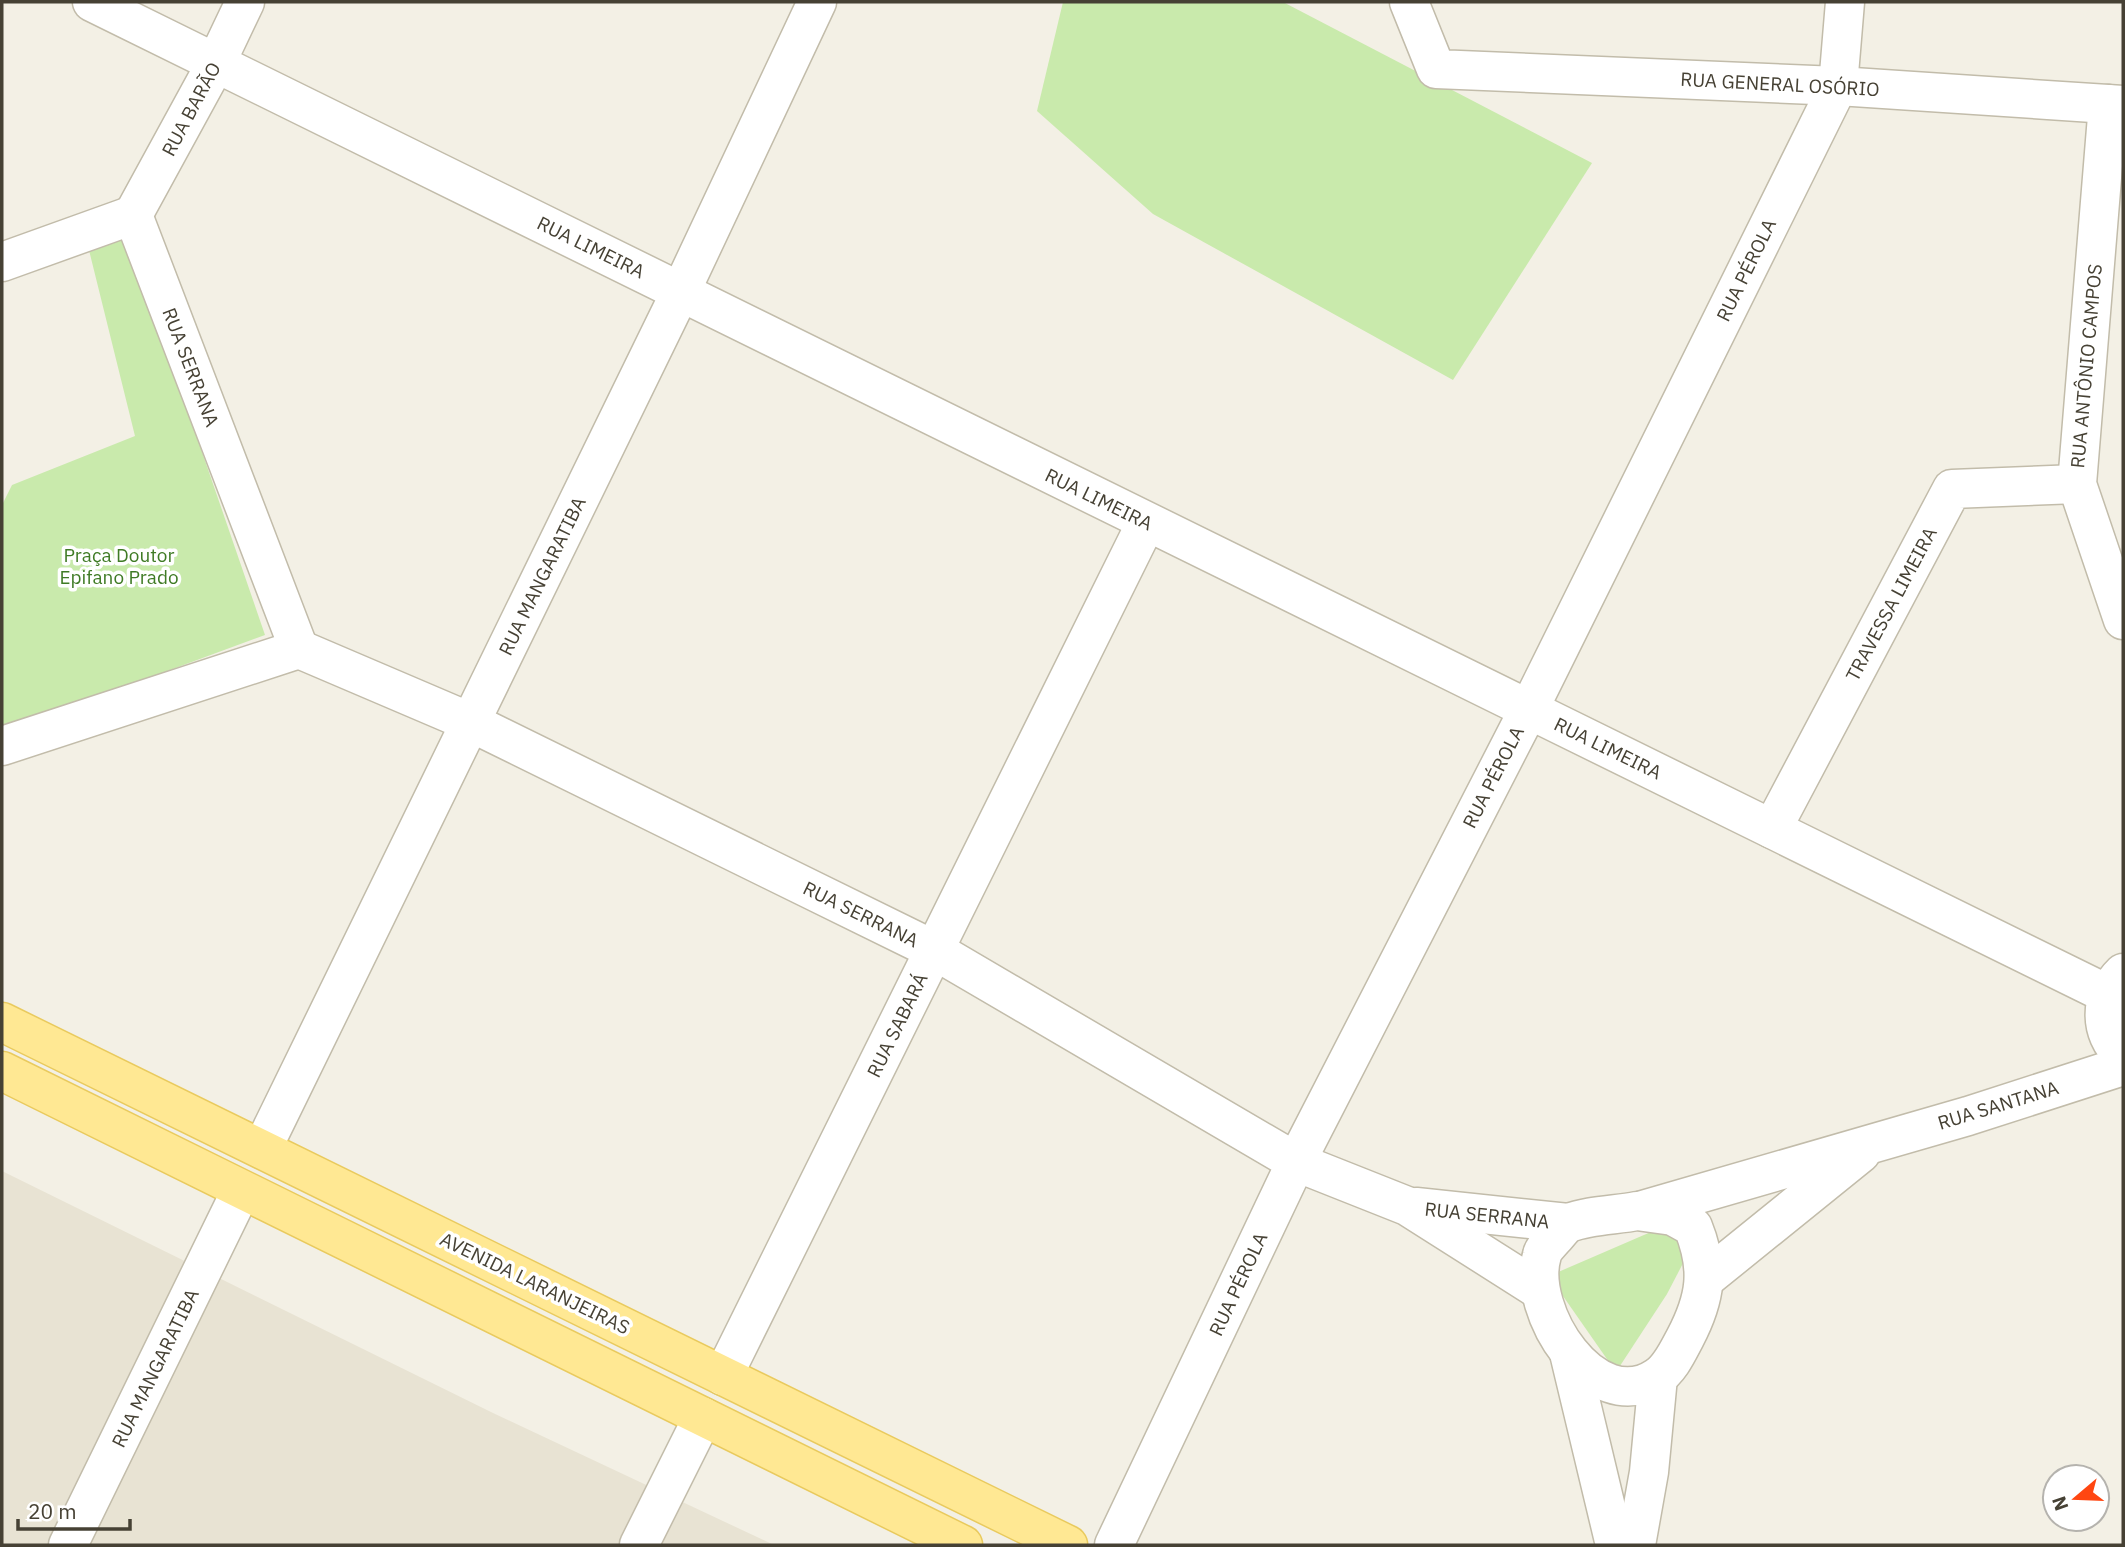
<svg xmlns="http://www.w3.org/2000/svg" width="2125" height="1547" font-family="'IBM Plex Sans',sans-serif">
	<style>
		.residential { fill: #e8e3d3 }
		.green { fill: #c9eaac }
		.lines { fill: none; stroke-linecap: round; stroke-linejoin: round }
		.minor-casing { stroke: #c2bcaa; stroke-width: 41 }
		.major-casing { stroke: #e9ca5e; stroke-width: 41 }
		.minor { stroke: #fff; stroke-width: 38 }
		.major { stroke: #ffe893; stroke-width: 38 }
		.labels { text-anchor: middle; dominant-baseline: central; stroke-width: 7; stroke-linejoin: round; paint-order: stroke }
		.street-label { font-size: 19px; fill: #464134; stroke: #fff }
		.park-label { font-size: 19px; fill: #3f7b25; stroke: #fff }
	</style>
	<rect width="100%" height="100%" fill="#f3f0e5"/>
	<polygon class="residential" points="2,1171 493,1413 774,1545 2,1545"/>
	<g class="green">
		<polygon points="1063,2 1283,2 1592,163 1453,380 1153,214 1037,111"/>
		<polygon points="125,228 265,635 2,732 2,505 12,485 135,436 86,238"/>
		<polygon points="1674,1222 1692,1246 1667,1294 1616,1372 1549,1276"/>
	</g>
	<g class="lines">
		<defs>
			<g id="minor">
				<polyline points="92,2 2107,994"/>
				<polyline points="1409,2 1436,69 1838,86 2123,105"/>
				<polyline points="2108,104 2077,484 2123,620"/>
				<polyline points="133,215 299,649"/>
				<polyline points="133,215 216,63 245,2"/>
				<polyline points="2,262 133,215"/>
				<polyline points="2,746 299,649 470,722 934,950 1296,1162 1407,1206 1538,1289"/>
				<polyline points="1772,829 1952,489 2077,484"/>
				<path d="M2123,973c-24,23 -25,60 0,82"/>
				<polyline points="262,1149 681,291 817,2"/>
				<polyline points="1416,1207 1568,1223"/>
				<polyline points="1643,1210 1968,1116 2123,1066"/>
				<path d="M1637,1211l36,5 20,11c17,42 13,71 -8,111 -7,13 -15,31 -28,39 -63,42 -132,-67 -115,-122 1,-6 8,-12 12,-17 5,-5 10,-13 15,-15 19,-8 48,-8 68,-12z"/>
				<polyline points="1705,1279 1861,1153"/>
				<polyline points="1569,1353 1615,1545"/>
				<polyline points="723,1376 1146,523"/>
				<polyline points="68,1545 241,1191"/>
				<polyline points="639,1545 703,1417"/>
				<polyline points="1114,1545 1296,1162 1529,709 1838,86 1845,2"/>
				<polyline points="1636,1545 1649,1472 1658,1377"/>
			</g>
			<g id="major">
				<polyline points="2,1022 1068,1545"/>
				<polyline points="2,1071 963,1545"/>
			</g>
		</defs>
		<use href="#minor" class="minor-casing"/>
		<use href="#major" class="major-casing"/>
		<use href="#minor" class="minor"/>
		<use href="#major" class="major"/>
	</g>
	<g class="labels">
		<g class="street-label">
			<text transform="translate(1780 84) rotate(3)">RUA GENERAL OSÓRIO</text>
			<text transform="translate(191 109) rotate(-62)">RUA BARÃO</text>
			<text transform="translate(591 247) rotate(26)">RUA LIMEIRA</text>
			<text transform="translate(1746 270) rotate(-64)">RUA PÉROLA</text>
			<text transform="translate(2086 366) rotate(-85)">RUA ANTÔNIO CAMPOS</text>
			<text transform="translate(191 367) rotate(69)">RUA SERRANA</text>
			<text transform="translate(1099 499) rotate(26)">RUA LIMEIRA</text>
			<text transform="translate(542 576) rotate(-64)">RUA MANGARATIBA</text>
			<text transform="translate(1891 604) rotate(-62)">TRAVESSA LIMEIRA</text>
			<text transform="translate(1608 748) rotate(26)">RUA LIMEIRA</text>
			<text transform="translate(1493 777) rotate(-63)">RUA PÉROLA</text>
			<text transform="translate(861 914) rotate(26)">RUA SERRANA</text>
			<text transform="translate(897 1025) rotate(-64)">RUA SABARÁ</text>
			<text transform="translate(1998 1105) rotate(-17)">RUA SANTANA</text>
			<text transform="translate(1487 1215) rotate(6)">RUA SERRANA</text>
			<text transform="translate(535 1283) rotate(26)">AVENIDA LARANJEIRAS</text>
			<text transform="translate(1238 1284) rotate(-65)">RUA PÉROLA</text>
			<text transform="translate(155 1368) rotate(-64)">RUA MANGARATIBA</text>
		</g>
		<g class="park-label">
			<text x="119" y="555">Praça Doutor<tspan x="119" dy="22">Epifano Prado</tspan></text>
		</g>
	</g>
	<rect width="2125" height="1547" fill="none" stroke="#464134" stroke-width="7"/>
	<g transform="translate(2076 1498) rotate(251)"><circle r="33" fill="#ffffff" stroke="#b5b3ae" stroke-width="2"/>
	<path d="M0-5L12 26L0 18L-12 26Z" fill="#ff4611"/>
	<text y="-10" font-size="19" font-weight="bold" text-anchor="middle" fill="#464134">N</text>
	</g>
	<path d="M18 1519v10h112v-10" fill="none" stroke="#464134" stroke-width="3.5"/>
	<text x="28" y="1519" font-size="21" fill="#464134" stroke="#ffffff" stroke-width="5" paint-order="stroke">20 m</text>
</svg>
